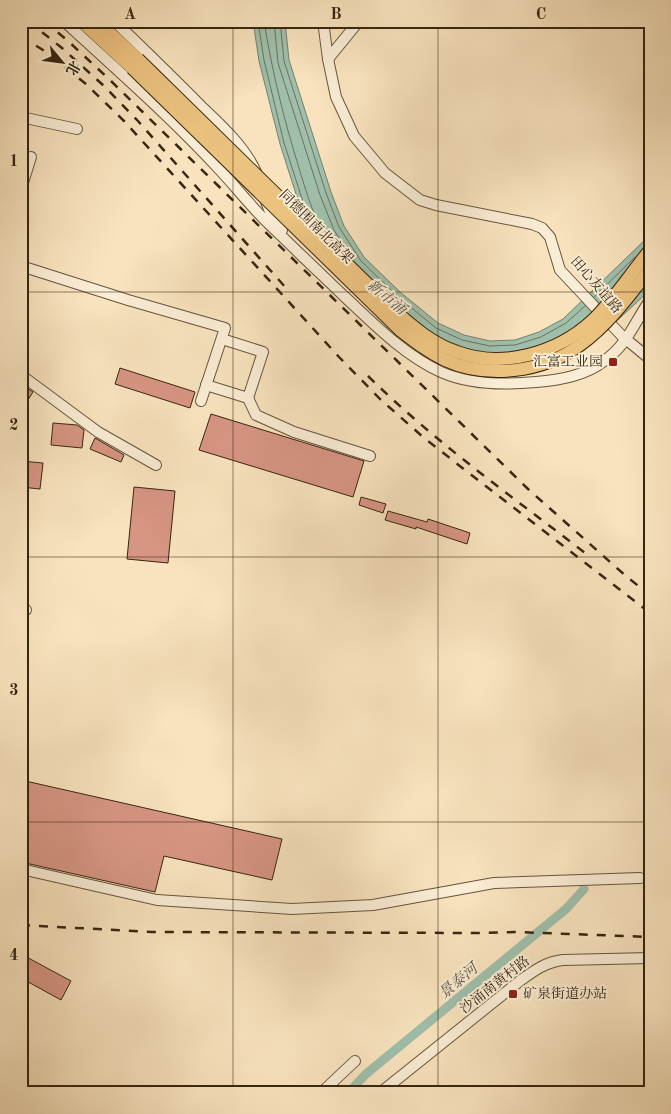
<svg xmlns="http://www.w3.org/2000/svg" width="671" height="1114" font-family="'Old Standard TT','Noto Serif SC',serif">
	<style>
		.water { fill: #9fbfab; stroke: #75826d }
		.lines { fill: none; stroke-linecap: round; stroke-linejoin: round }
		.shore { stroke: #6a725e; stroke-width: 1 }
		.canal { stroke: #9fbfab; stroke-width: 9 }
		.building { fill: #d79584; stroke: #362610 }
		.minor-casing { stroke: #66553c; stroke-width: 12 }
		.major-casing { stroke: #362610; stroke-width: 14 }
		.minor { stroke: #faedd5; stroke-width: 10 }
		.major { stroke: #ecc27f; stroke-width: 12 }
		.rail { stroke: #362610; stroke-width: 2.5; stroke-dasharray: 9 9; stroke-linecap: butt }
		.major-bridge-casing { stroke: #362610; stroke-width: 14; stroke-linecap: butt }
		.major-bridge { stroke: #ecc27f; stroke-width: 12 }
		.grid { fill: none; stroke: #362610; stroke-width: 1; stroke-opacity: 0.55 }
		.poi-dot { fill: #8f2418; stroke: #faedd5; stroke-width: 2 }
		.labels { text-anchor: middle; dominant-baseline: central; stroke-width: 4; stroke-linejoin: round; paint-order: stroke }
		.street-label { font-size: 14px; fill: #362610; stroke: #faedd5 }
		.poi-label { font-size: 14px; fill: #362610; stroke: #faedd5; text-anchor: end }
		.water-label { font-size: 15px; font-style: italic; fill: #56543e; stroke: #faedd5 }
		.neatline { fill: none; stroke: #362610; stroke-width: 2 }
		.grid-label { font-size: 16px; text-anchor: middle; font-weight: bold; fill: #362610 }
	</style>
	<rect width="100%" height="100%" fill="#f8e3be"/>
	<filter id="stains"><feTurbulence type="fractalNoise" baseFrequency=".004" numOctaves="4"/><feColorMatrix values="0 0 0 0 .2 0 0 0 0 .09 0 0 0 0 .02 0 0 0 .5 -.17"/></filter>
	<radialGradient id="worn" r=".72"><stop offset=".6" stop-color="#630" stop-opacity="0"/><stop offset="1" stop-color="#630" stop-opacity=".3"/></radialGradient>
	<polygon class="water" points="253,21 285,21 289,60 331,192 344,226 364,257 400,292 438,323 464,335 490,341 515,340 539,332 563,319 650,235 650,290 592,344 572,357 459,369 303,216 280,144 259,61"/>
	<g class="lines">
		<g class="shore">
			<polyline points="258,21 264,60 284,143 307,214"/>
			<path d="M264,21c8,50 20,99 35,147 6,20 12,40 21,59"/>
			<polyline points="274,21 278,63 320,195 334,230 351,257"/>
			<polyline points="280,21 284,61 326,193 339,227 361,261 397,296 436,328 462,340 490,346 515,345 541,337 566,323 585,306"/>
			<polyline points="594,297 635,257"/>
		</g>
		<polyline class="canal" points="348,1093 366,1074 566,909 584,889"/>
	</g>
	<g class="building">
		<polygon points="120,368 195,392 190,408 115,384"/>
		<polygon points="21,384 33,392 21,411"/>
		<polygon points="211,414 364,461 353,497 199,450"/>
		<polygon points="53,423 77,425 84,430 82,448 51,445"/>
		<polygon points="95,438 124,455 121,462 90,449"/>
		<polygon points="21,461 43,463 40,489 21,487"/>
		<polygon points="134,487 175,491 168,563 127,559"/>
		<polygon points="361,497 386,504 383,513 359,505"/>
		<polygon points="388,511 427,522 428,519 470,533 467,544 416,527 416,529 385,520"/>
		<polygon points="21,780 282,839 272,880 164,856 155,892 21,862"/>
		<polygon points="21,954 71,981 61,1000 21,978"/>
	</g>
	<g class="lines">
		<defs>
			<g id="minor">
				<path d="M64,21c53,49 107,96 155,148 16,17 30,35 46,51 12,12 24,23 36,35 15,14 29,28 44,42 30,28 59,58 96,75 29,13 64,13 95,10 23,-2 49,-6 68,-21 24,-17 30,-38 46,-61"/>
				<path d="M114,21c30,28 59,57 88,86 20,19 42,39 54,65"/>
				<polyline points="323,21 328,59 336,97 354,136 385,173 420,200 436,205 532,224 542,228 550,237 560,270 622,336 650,359"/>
				<polyline points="328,59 359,21"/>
				<polyline points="21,117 77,129"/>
				<polyline points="21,189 31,157"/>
				<polyline points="265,199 272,217 282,230"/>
				<polyline points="21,266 128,300 225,328 201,401"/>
				<polyline points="21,375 98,432 156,465"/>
				<polyline points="206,385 248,398 263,352 222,339"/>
				<polyline points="248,398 256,415 294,432 370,456"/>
				<polyline points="21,611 26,610"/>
				<polyline points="21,869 157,900 292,909 373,905 494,883 640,878"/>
				<polyline points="321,1093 355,1061"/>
				<path d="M380,1093l141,-113c14,-10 25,-18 42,-20l87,-2"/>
			</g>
			<g id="major">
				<polyline points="81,21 132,68"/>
				<polyline points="97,21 138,59"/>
			</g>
		</defs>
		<use href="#minor" class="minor-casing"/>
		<use href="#major" class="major-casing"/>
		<use href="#minor" class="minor"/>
		<use href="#major" class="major"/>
		<g class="rail">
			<polyline points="28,21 62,48 104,86 138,121 286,288"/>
			<polyline points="44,21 68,41 110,80 528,489 627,577 650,595"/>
			<polyline points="21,36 46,52 86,84 124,121 339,357 380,399 423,437 465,470 650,613"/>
			<path d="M368,376c68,67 146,122 221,180"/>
			<polyline points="21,925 152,932 485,933 515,932 650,937"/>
		</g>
		<defs>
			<g id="major-bridge">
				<path d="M138,59l256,251c19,17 39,34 63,42 46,17 100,1 135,-31 22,-21 39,-48 58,-71"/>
				<path d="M132,68l268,262c14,11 28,22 45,30 42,19 97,13 135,-15 28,-20 49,-49 70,-76"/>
			</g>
		</defs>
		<use href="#major-bridge" class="major-bridge-casing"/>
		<use href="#major-bridge" class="major-bridge"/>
	</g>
	<path class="grid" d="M233,21v1072M438,21v1072M21,292h629M21,557h629M21,822h629"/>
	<g class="poi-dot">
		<rect x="608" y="357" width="10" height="10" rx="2.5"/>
		<rect x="508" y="989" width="10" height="10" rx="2.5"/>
	</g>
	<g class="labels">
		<g class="street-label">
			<text transform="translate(316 227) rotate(45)">同德围南北高架</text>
			<text transform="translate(596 285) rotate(49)">田心友谊路</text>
			<text transform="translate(495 985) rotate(-38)">沙涌南黄村路</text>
		</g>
		<g class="poi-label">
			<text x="603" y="362">汇富工业园</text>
			<text x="523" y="994" text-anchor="start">矿泉街道办站</text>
		</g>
		<g class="water-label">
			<text transform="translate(386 298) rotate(39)">新市涌</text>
			<text transform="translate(459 982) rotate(-40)">景泰河</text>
		</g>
	</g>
	<rect width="671" height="1114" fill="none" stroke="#f8e3be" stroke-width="55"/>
	<g transform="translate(62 62) rotate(119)" stroke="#faedd5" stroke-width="4" paint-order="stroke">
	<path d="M0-4L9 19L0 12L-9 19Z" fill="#362610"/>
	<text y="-8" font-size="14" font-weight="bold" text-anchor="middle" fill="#362610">北</text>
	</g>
	<rect x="28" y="28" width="616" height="1058" class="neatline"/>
	<g class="grid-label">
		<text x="130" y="19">A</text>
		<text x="336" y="19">B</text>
		<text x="541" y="19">C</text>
		<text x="14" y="166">1</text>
		<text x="14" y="430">2</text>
		<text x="14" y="695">3</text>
		<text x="14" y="960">4</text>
	</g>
	<rect width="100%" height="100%" filter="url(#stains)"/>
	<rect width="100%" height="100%" fill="url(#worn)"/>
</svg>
